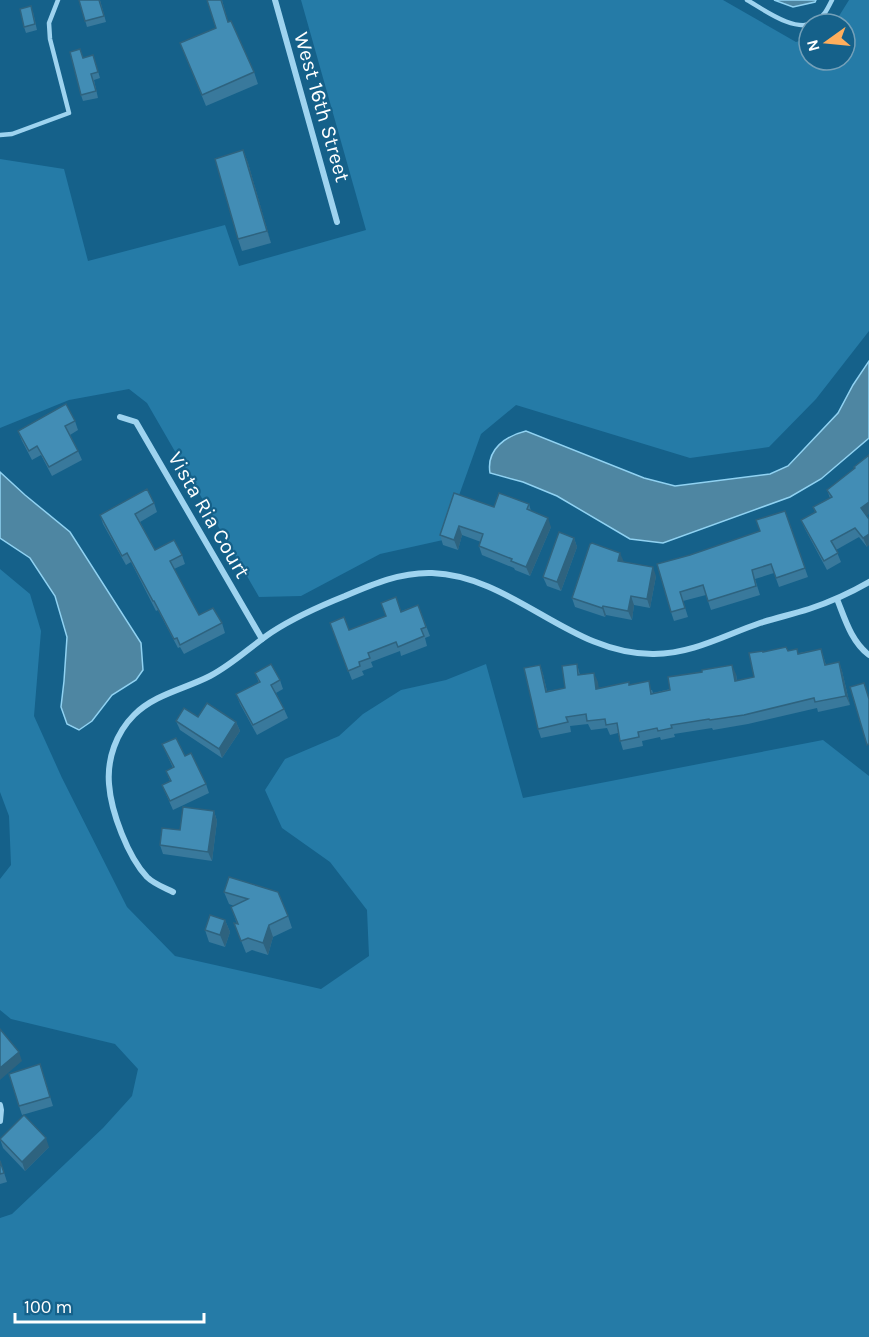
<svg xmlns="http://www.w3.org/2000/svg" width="869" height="1337" font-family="Karla,sans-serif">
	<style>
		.green { fill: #257ba7 }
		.water { fill: #4e86a2; stroke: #90d2f2; stroke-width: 1.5 }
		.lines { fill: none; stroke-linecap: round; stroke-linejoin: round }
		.service { stroke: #9ed3ef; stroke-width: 4.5 }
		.minor { stroke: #9ed3ef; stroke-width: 6 }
		.wall { fill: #39799c }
		.shaded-wall { fill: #2e637f }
		.building { fill: #428db5; stroke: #2e637f; stroke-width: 1.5 }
		.labels { text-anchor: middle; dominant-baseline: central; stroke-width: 4.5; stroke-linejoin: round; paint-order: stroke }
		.street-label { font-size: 21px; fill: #fff; stroke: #15618a }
	</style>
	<rect width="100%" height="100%" fill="#15618a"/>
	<g class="green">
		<polygon points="301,0 723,0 796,42 809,38 809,60 845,60 845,24 834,24 849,0 869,0 869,331 816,399 769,447 690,458 516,405 481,434 443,540 380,554 301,596 259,597 147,403 129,389 69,400 0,428 0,159 64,169 88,261 225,225 239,266 366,230"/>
		<polygon points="0,569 30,594 41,631 34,716 62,778 127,907 175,956 321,989 369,956 367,910 330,862 282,828 265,790 285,759 339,736 363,714 401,690 446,680 486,664 523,798 823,740 869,776 869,1337 0,1337 0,1218 12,1214 103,1128 132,1096 138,1069 115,1044 11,1019 0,1010 0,879 11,865 9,816 0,792"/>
	</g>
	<g class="water">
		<polygon points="774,0 816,0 815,2 793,7"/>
		<path d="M869,361v77l-48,41 -31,18 -127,46 -33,-4 -73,-43 -34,-14 -33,-9c-4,-24 16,-37 36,-42l118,47 31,8 95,-12 18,-8 50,-53 15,-28z"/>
		<polygon points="0,472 25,495 70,532 141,643 143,670 136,680 112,695 92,721 79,730 67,724 61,707 64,681 67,637 55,596 30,558 0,538"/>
	</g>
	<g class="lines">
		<g class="service">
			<path d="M747,0c16,9 49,34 68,22 9,-5 13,-14 17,-22"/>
			<polyline points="0,135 12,134 69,113 50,39 49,23 58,0"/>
		</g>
		<g class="minor">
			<polyline points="275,0 337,222"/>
			<polyline points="120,417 136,422 262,639"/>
			<path d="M837,599c8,20 14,42 32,56"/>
			<path d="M173,892c-8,-4 -19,-8 -26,-15 -19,-20 -36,-65 -38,-93 -2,-25 7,-51 25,-69 21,-21 51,-26 76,-39 23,-12 41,-30 62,-44 23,-15 48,-26 73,-36 28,-12 56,-24 87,-23 82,3 138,82 222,81 38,0 71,-19 106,-31 16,-5 33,-9 49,-14 21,-7 41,-16 60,-27"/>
			<polyline points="0,1105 1,1110 0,1121"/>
		</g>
	</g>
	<g class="wall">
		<polygon points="79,0 100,0 106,22 87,27"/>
		<polygon points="207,0 222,0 228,22 254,72 258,84 206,106 180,43 216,28"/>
		<polygon points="33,12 37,30 26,33 24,27"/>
		<polygon points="83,58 95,61 100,78 94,80 98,98 83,101 81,95"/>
		<polygon points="243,150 248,163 271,243 242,251 238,239"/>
		<polygon points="75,421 78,430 70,435 78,451 82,460 52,476 41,455 32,460 22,441 18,431"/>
		<polygon points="869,455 867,516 867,547 859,537 836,550 841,562 827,570 805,529 801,520 815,512 813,507 830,498 827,490 855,469 854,467"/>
		<polygon points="154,503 157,512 140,522 155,550 182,555 185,564 174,569 187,593 199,615 222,623 225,633 184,654 180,647 178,648 158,610 156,611 131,562 126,565 103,524 100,515"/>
		<polygon points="529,504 531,511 551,527 530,576 515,570 514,568 482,555 479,546 481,542 462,535 458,550 443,545 440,535 494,507"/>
		<polygon points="785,511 808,577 779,587 774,573 755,579 760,595 711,610 706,595 683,601 688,617 674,621 671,612 690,555 760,531"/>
		<polygon points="574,538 577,547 561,591 547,586 543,577"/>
		<polygon points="624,562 656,576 650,608 634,605 632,620 606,615 605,617 575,607 572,598"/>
		<polygon points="418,605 430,636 425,638 427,646 401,656 400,651 371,662 373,667 362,671 364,675 352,680 330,623 349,630"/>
		<polygon points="821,649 826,665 839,662 842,671 850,705 818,712 817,708 748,724 713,730 712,728 674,734 675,737 661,740 660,737 642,741 643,746 623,750 618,733 610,735 607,728 591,730 588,724 570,726 571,732 541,738 538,729 540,665 543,674 547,691 565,688 577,664 580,675 598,682 598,688 630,685 652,690 653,693 736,674 737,681 754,677 763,652 788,651 799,653"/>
		<polygon points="255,673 280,680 283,689 276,693 284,709 288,718 257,735 240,704 236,694 259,683"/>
		<polygon points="198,717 236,722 240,731 222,758 180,730 176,721"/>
		<polygon points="162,744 185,756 206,784 209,793 173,810 162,785 170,781 166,771 173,768"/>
		<polygon points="214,811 217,821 212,861 163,854 160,845 180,830"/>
		<polygon points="229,877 288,916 292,928 273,937 268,955 252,950 246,953 234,923 237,924 231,907 234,906 229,904 224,892"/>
		<polygon points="225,920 230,932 225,947 209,942 205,930"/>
		<polygon points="40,1064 53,1106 22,1115 19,1106"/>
		<polygon points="0,1139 49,1147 25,1171 3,1148"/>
		<polygon points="0,1160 7,1182 0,1184"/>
	</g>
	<g class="shaded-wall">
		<polygon points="243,150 248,163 271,243 267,231"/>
		<polygon points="869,502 869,514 864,518 861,508"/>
		<polygon points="548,518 551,527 530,576 526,567"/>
		<polygon points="459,526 462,535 458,550 454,540"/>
		<polygon points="869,534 869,545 867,547 863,538"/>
		<polygon points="574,538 577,547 561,591 557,582"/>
		<polygon points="620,553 624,562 618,561"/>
		<polygon points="653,567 656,576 650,608 647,599"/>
		<polygon points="631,596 634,605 632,620 628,611"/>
		<polygon points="603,606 606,615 605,617 602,608"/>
		<polygon points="839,662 842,671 850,705 846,696"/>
		<polygon points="540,665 543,674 549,701 546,692"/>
		<polygon points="732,665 736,674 738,690 735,681"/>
		<polygon points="594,673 598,682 600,698 596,689"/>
		<polygon points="236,722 240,731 222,758 219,749"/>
		<polygon points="214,811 217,821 212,861 208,852"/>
		<polygon points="225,920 230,932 225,947 220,935"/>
		<polygon points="269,925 273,937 268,955 263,943"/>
		<polygon points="19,1052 22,1061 0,1080 0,1068"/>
		<polygon points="46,1138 49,1147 25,1171 22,1162"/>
	</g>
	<g class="building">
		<polygon points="79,0 99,0 104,16 85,21"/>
		<polygon points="207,0 221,0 228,22 231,21 254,72 202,95 180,43 216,28"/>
		<polygon points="31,6 35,24 24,27 20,9"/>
		<polygon points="80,49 83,58 93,55 98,72 91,74 96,91 81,95 70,52"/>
		<polygon points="243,150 267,231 238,239 215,159"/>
		<polygon points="66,404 75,421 65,426 78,451 49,467 37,446 29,451 18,431"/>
		<polygon points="869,455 869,502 861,508 869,519 869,534 863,538 855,528 831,541 838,553 824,561 801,520 816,512 813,507 832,497 827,490 855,468 854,467"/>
		<polygon points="147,489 154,503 135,514 155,550 174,540 182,555 170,561 187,593 199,615 213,608 222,623 180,645 177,638 174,639 154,601 153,601 127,553 122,556 100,515"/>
		<polygon points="454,493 494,507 499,493 529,504 527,509 548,518 526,567 511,561 512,559 479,546 483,534 459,526 454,540 440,535"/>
		<polygon points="785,511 805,568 776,578 771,564 752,570 756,586 708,601 703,585 680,592 685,608 671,612 657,564 690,555 760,531 756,520"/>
		<polygon points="559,532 574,538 557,582 543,577"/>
		<polygon points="592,543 620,553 618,561 653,567 647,599 631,596 628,611 603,606 602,608 572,598 590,544"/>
		<polygon points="396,597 401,612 418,605 426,627 421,629 424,636 398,647 396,642 368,653 370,658 359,662 360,666 348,671 330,623 344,617 349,630 386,616 381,603"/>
		<polygon points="786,647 788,651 797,649 798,654 821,649 825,665 839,662 846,696 815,702 814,698 744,715 710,720 709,719 671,725 672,728 658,731 657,728 638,732 639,737 620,741 617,723 606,725 605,719 587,721 586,714 566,717 568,722 538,729 524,668 540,665 546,692 565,688 562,666 577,664 578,675 594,673 596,689 629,682 629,685 649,681 651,694 670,690 668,677 702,672 702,670 732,665 735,681 754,677 749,653 763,651 763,652"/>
		<polygon points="271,664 280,680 271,685 284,709 253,725 236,694 260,682 255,673"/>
		<polygon points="864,683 869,699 869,744 867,745 850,687"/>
		<polygon points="207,703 236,722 219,749 176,721 184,708 198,717"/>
		<polygon points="176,738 185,756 191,753 206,784 170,801 162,785 171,781 166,771 174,767 162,744"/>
		<polygon points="183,807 214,811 208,852 160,845 162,828 180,830"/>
		<polygon points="229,877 278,892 288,916 269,925 263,943 248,938 241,941 234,923 238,924 231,907 248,899 224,892"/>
		<polygon points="210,915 225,920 220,935 205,930"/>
		<polygon points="0,1029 19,1052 0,1068"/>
		<polygon points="40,1064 50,1097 19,1106 9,1074"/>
		<polygon points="24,1115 46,1138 22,1162 0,1139"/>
		<polygon points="0,1161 4,1173 0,1174"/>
	</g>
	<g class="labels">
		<g class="street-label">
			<text transform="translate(322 107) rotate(74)">West 16th Street</text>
			<text transform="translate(209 515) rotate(60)">Vista Ria Court</text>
		</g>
	</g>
	<g transform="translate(827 42) rotate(255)"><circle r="28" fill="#15618a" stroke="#73a0b9" stroke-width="1.5"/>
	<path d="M0-4.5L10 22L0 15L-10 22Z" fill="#ffae5c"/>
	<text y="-9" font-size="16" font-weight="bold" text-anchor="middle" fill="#ffffff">N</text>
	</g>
	<path d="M15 1313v9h189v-9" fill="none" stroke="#ffffff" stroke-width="3"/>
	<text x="24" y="1313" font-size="18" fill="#ffffff" stroke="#15618a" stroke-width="4.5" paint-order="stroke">100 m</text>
</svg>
